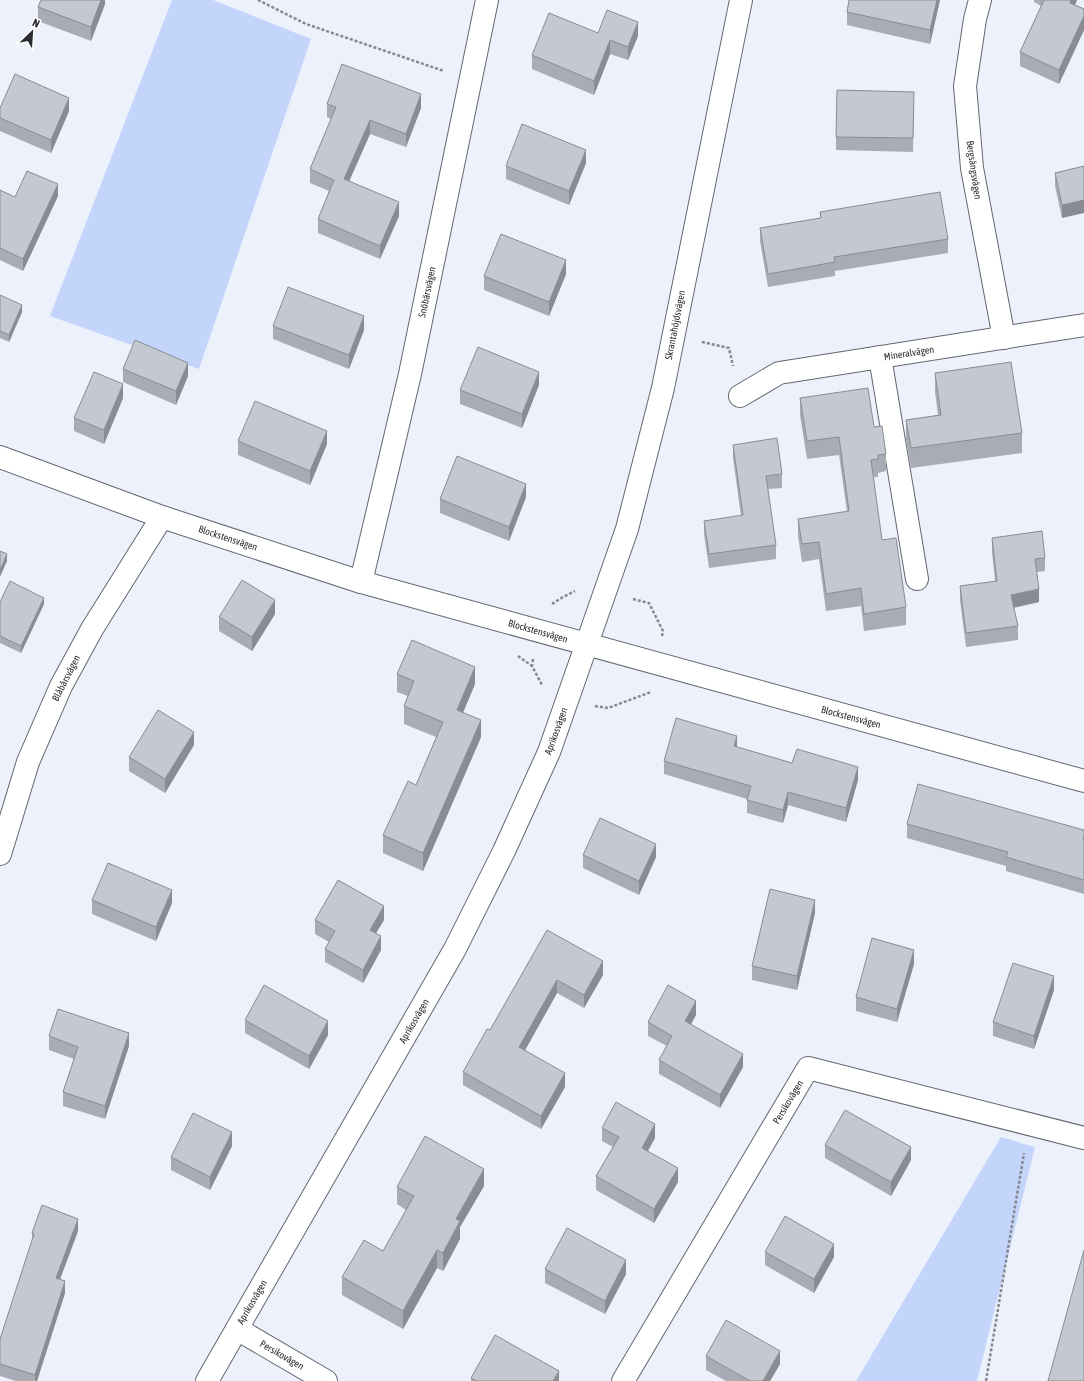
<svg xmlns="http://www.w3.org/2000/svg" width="1084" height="1381" font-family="'Asap Condensed',sans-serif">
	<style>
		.green { fill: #c4d5fb }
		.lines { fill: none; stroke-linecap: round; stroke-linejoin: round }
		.minor-casing { stroke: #63676f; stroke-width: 24 }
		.path { stroke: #85888f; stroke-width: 2.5; stroke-dasharray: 3 2; stroke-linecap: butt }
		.minor { stroke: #fff; stroke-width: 22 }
		.wall { fill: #a9acb4 }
		.shaded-wall { fill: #898c92 }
		.building { fill: #c4c8d1; stroke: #898c92 }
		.labels { text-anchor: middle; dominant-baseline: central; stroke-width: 4; stroke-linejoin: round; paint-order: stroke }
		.street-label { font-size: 10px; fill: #2b2c30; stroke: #fff }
	</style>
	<rect width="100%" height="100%" fill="#ecf1fb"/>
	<g class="green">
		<polygon points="172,0 213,0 311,39 199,369 50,316"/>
		<polygon points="1001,1137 1035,1147 977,1381 856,1381"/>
	</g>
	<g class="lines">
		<defs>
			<g id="minor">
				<polyline points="980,0 975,19 965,86 972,168 1004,338"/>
				<polyline points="880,357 917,579"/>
				<polyline points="740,396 779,373 1084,325"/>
				<polyline points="0,457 162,517 361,582 1084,781"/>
				<polyline points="361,582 410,374 487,0"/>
				<polyline points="0,854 28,762 61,686 92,629 162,517"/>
				<polyline points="237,1329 326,1381"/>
				<polyline points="207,1381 455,949 504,851 549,752 627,529 663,388 741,0"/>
				<polyline points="623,1381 808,1068 1084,1138"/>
			</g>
		</defs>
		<use href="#minor" class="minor-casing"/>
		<g class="path">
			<polyline points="258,0 306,24 444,71"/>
			<polyline points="702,342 729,348 733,366"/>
			<polyline points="633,599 649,603 663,631 662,636"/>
			<polyline points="552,604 563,597 575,591"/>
			<polyline points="518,656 532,666"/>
			<polyline points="533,659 532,666 542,685"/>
			<polyline points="595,706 608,708 651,692"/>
			<polyline points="986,1381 1024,1153"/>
		</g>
		<use href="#minor" class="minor"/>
	</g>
	<g class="wall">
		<polygon points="105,0 105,4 91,41 38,21 38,7"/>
		<polygon points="849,0 940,0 930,44 847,25 847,12"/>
		<polygon points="1034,0 1077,0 1075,5 1084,9 1084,30 1059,84 1020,66 1020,52 1041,6 1034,2"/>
		<polygon points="598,33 638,36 628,60 610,54 594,95 532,69 532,55"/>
		<polygon points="327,104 421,108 406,147 370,134 349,181 399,216 380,259 318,233 318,219 329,191 310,183 310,169 331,119 327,117"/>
		<polygon points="914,106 913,152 836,150 836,137"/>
		<polygon points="0,108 69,111 51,153 0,131"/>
		<polygon points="586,163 569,205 506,179 506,166"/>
		<polygon points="1084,166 1062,218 1055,186 1055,173"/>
		<polygon points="0,190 15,197 58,196 23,271 0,260"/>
		<polygon points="820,212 948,239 948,253 835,271 835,276 768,287 760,241 760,228 820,218"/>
		<polygon points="566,274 549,316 484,290 484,276"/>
		<polygon points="0,295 22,312 9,342 0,338"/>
		<polygon points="273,326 364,330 349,369 273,339"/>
		<polygon points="123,369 188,376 176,405 123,382"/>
		<polygon points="935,373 1022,433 1022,453 911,468 906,439 906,420 938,415 935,392"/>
		<polygon points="539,385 522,428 460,404 460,390"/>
		<polygon points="123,398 104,444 74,431 74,418"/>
		<polygon points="800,398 874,427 886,454 886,471 878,473 878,477 873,477 882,540 906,607 906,625 864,631 861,606 826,611 819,559 802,562 798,536 798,519 847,512 839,455 807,459 800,415"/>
		<polygon points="238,441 327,444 310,485 238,455"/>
		<polygon points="733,445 782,474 782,488 768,489 776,545 776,559 709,568 704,534 704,521 741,516 733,458"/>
		<polygon points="526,497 509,541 440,513 440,499"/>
		<polygon points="992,538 1045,558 1045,571 1037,572 1039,602 1014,608 1018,626 1018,640 966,647 960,600 960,586 995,581 992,552"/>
		<polygon points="0,602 44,604 21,653 0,643"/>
		<polygon points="275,614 252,651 219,631 219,617"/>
		<polygon points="397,674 475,684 463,712 481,737 423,871 383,853 383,835 416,785 436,737 404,724 404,706 408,696 397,692"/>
		<polygon points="194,745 165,793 129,771 129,757"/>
		<polygon points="737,747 792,763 858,780 846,822 788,805 783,823 747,813 747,799 664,774 664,761"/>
		<polygon points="907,824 1084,830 1084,894 1006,871 1006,866 907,838"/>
		<polygon points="583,855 656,857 639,895 583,868"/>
		<polygon points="92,900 172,903 156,941 92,914"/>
		<polygon points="815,913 797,990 752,980 752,966"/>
		<polygon points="315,920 384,920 376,933 381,950 363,983 325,962 325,949 329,942 315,934"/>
		<polygon points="547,930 603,975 584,1008 557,993 525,1050 565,1087 541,1129 463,1085 463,1072 490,1030"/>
		<polygon points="914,964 897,1022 856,1011 856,997"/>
		<polygon points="1054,990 1034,1049 993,1036 993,1022"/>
		<polygon points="696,1015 691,1024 743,1067 720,1108 659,1074 659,1060 667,1046 648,1036 648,1022"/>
		<polygon points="245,1020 328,1035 309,1069 245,1033"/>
		<polygon points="49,1036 129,1046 105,1119 63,1106 63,1092 74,1059 49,1050"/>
		<polygon points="602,1128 655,1138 648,1151 678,1182 654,1223 596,1190 596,1176 613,1147 602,1141"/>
		<polygon points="825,1145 911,1160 891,1196 825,1158"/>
		<polygon points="232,1146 210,1190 171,1170 171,1157"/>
		<polygon points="484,1186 460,1227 460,1239 443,1271 437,1268 403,1329 342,1295 342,1277 383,1251 406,1210 397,1204 397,1187"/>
		<polygon points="78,1231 60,1279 65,1293 37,1381 16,1381 0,1376 0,1339 32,1240 32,1233"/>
		<polygon points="765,1252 834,1257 814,1293 765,1265"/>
		<polygon points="545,1269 626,1274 605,1314 545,1283"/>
		<polygon points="706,1356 780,1364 770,1381 726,1381 706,1370"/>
		<polygon points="471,1378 559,1381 471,1381"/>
	</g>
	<g class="shaded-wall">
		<polygon points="101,0 105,0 105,4 91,41 91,27"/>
		<polygon points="937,0 940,0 930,44 930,30"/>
		<polygon points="1071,0 1077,0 1070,16 1070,3"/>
		<polygon points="1084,16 1084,30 1059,84 1059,70"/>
		<polygon points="638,22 638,36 628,60 628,47"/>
		<polygon points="610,40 610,54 594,95 594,81"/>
		<polygon points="421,94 421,108 406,147 406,134"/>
		<polygon points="69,98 69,111 51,153 51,140"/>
		<polygon points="370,120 370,134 344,193 344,179"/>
		<polygon points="586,150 586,163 569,205 569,191"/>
		<polygon points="58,184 58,196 23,271 23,259"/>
		<polygon points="1084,200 1084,213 1062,218 1062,205"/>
		<polygon points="399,202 399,216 380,259 380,246"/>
		<polygon points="566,260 566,274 549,316 549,302"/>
		<polygon points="22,305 22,312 9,342 9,335"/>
		<polygon points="364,316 364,330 349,369 349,355"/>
		<polygon points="188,363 188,376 176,405 176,391"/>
		<polygon points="539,372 539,385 522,428 522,414"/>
		<polygon points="123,384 123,398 104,444 104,430"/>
		<polygon points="327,431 327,444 310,485 310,471"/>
		<polygon points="526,484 526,497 509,541 509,527"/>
		<polygon points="7,554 7,561 0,577 0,570"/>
		<polygon points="1039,589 1039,602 1011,608 1011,595"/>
		<polygon points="44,598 44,604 21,653 21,646"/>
		<polygon points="275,600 275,614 252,651 252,637"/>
		<polygon points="475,667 475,684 457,727 457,710"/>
		<polygon points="481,720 481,737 423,871 423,853"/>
		<polygon points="194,732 194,745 165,793 165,779"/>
		<polygon points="737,736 737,749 734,746"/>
		<polygon points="858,767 858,780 846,822 846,808"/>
		<polygon points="788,792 788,805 783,823 783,810"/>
		<polygon points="656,844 656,857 639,895 639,881"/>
		<polygon points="172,890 172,903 156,941 156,927"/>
		<polygon points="815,900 815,913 797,990 797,976"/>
		<polygon points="384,906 384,920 370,943 370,930"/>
		<polygon points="381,936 381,950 363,983 363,970"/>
		<polygon points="914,950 914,964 897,1022 897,1009"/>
		<polygon points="603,961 603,975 584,1008 584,995"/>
		<polygon points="1054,976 1054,990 1034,1049 1034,1036"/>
		<polygon points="557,980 557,993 519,1061 519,1047"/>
		<polygon points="696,1001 696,1015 685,1035 685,1021"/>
		<polygon points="328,1021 328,1035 309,1069 309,1056"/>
		<polygon points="129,1033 129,1046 105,1119 105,1106"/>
		<polygon points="743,1054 743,1067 720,1108 720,1095"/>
		<polygon points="565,1073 565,1087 541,1129 541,1116"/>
		<polygon points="655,1124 655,1138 642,1161 642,1148"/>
		<polygon points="232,1132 232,1146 210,1190 210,1177"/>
		<polygon points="911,1147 911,1160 891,1196 891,1182"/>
		<polygon points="678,1168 678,1182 654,1223 654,1209"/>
		<polygon points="484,1169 484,1186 460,1227 460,1239 443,1271 443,1253 456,1219"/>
		<polygon points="78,1219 78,1231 56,1290 56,1278"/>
		<polygon points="834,1244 834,1257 814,1293 814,1279"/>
		<polygon points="437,1250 437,1268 403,1329 403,1311"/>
		<polygon points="626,1260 626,1274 605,1314 605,1301"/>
		<polygon points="65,1281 65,1293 37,1381 35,1381 35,1375"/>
		<polygon points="780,1351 780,1364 770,1381 763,1381"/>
		<polygon points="559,1371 559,1381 553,1381"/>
	</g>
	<g class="building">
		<polygon points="41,0 101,0 91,27 38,7"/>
		<polygon points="849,0 937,0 930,30 847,12"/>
		<polygon points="1044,0 1071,0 1070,3 1084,9 1084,16 1059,70 1020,52"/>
		<polygon points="607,10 638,22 628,47 610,40 594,81 532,55 549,13 598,33"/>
		<polygon points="342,64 421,94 406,134 370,120 344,179 399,202 380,246 318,219 334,180 310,169 336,107 327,104"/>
		<polygon points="15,74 69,98 51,140 0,118 0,108"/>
		<polygon points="837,90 914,92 913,138 836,137"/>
		<polygon points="522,124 586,150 569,191 506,166"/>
		<polygon points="1084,166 1084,200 1062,205 1055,173"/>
		<polygon points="27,171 58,184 23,259 0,248 0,190 15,197"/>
		<polygon points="940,192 948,239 834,257 835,262 768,274 760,228 821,218 820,212"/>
		<polygon points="501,234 566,260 549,302 484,276"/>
		<polygon points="288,287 364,316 349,355 273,326"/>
		<polygon points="0,295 22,305 9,335 0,331"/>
		<polygon points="135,340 188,363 176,391 123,369"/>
		<polygon points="478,347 539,372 522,414 460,390"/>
		<polygon points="1011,362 1022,433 911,448 906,420 941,415 935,373"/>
		<polygon points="94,372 123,384 104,430 74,418"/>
		<polygon points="868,388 874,427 882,426 886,454 878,455 878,459 871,460 882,540 896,538 906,607 864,614 861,588 826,594 819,542 802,544 798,519 849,511 839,437 807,441 800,398"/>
		<polygon points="255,401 327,431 310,471 238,441"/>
		<polygon points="777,438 782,474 766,476 776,545 709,554 704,521 743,515 733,445"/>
		<polygon points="457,456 526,484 509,527 440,499"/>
		<polygon points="1042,531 1045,558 1035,559 1039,589 1011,595 1018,626 966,633 960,586 997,581 992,538"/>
		<polygon points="0,551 7,554 0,570"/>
		<polygon points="242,580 275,600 252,637 219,617"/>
		<polygon points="10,581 44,598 21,646 0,636 0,602"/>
		<polygon points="412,640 475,667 457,710 481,720 423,853 383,835 408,781 416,785 443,722 404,706 414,681 397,674"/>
		<polygon points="158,710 194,732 165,779 129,757"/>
		<polygon points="676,718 737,736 734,746 792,763 797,749 858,767 846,808 788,792 783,810 747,800 751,786 664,761"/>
		<polygon points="918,784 1084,830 1084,837 1083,840 1084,840 1084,880 1006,857 1008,852 907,824"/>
		<polygon points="600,818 656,844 639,881 583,855"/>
		<polygon points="108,863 172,890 156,927 92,900"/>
		<polygon points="338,880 384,906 370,930 381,936 363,970 325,949 335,931 315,920"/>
		<polygon points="770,889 815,900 797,976 752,966"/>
		<polygon points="547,930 603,961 584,995 557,980 519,1047 565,1073 541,1116 463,1072 487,1029 490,1030"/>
		<polygon points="872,938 914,950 897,1009 856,997"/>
		<polygon points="1013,963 1054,976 1034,1036 993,1022"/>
		<polygon points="264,985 328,1021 309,1056 245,1020"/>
		<polygon points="668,985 696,1001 685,1021 743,1054 720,1095 659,1060 672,1036 648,1022"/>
		<polygon points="58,1009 129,1033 105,1106 63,1092 78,1047 49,1036"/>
		<polygon points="616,1102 655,1124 642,1148 678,1168 654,1209 596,1176 619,1137 602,1128"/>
		<polygon points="845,1110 911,1147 891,1182 825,1145"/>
		<polygon points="193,1113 232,1132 210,1177 171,1157"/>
		<polygon points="425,1136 484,1169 456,1219 460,1221 443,1253 437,1250 403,1311 342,1277 364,1240 383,1251 414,1196 397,1187"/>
		<polygon points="42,1205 78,1219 56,1278 65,1281 35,1375 0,1364 0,1339 34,1234 32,1233"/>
		<polygon points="785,1216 834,1244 814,1279 765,1252"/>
		<polygon points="567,1228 626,1260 605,1301 545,1269"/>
		<polygon points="1084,1250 1084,1381 1048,1381"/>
		<polygon points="726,1320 780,1351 763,1381 750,1381 706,1356"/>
		<polygon points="495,1335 559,1371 553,1381 476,1381 471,1378"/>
	</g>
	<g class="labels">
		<g class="street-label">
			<text transform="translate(974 170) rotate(82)">Bergsängsvägen</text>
			<text transform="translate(427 292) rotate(-78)">Snöbärsvägen</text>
			<text transform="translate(675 325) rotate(-79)">Skrantahöjdsvägen</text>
			<text transform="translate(909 353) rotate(-9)">Mineralvägen</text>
			<text transform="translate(228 538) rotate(18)">Blockstensvägen</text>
			<text transform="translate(538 631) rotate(16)">Blockstensvägen</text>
			<text transform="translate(66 678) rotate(-63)">Blåbärsvägen</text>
			<text transform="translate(851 717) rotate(15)">Blockstensvägen</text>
			<text transform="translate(556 731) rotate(-70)">Aprikosvägen</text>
			<text transform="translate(414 1021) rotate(-60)">Aprikosvägen</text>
			<text transform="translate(788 1102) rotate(-59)">Persikovägen</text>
			<text transform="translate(252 1302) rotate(-60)">Aprikosvägen</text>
			<text transform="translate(282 1355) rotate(30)">Persikovägen</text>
		</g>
	</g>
	<g transform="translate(32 32) rotate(25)" stroke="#ffffff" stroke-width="3" paint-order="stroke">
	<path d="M0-3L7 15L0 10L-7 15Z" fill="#2b2c30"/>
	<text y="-6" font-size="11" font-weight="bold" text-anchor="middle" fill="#2b2c30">N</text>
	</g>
</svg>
